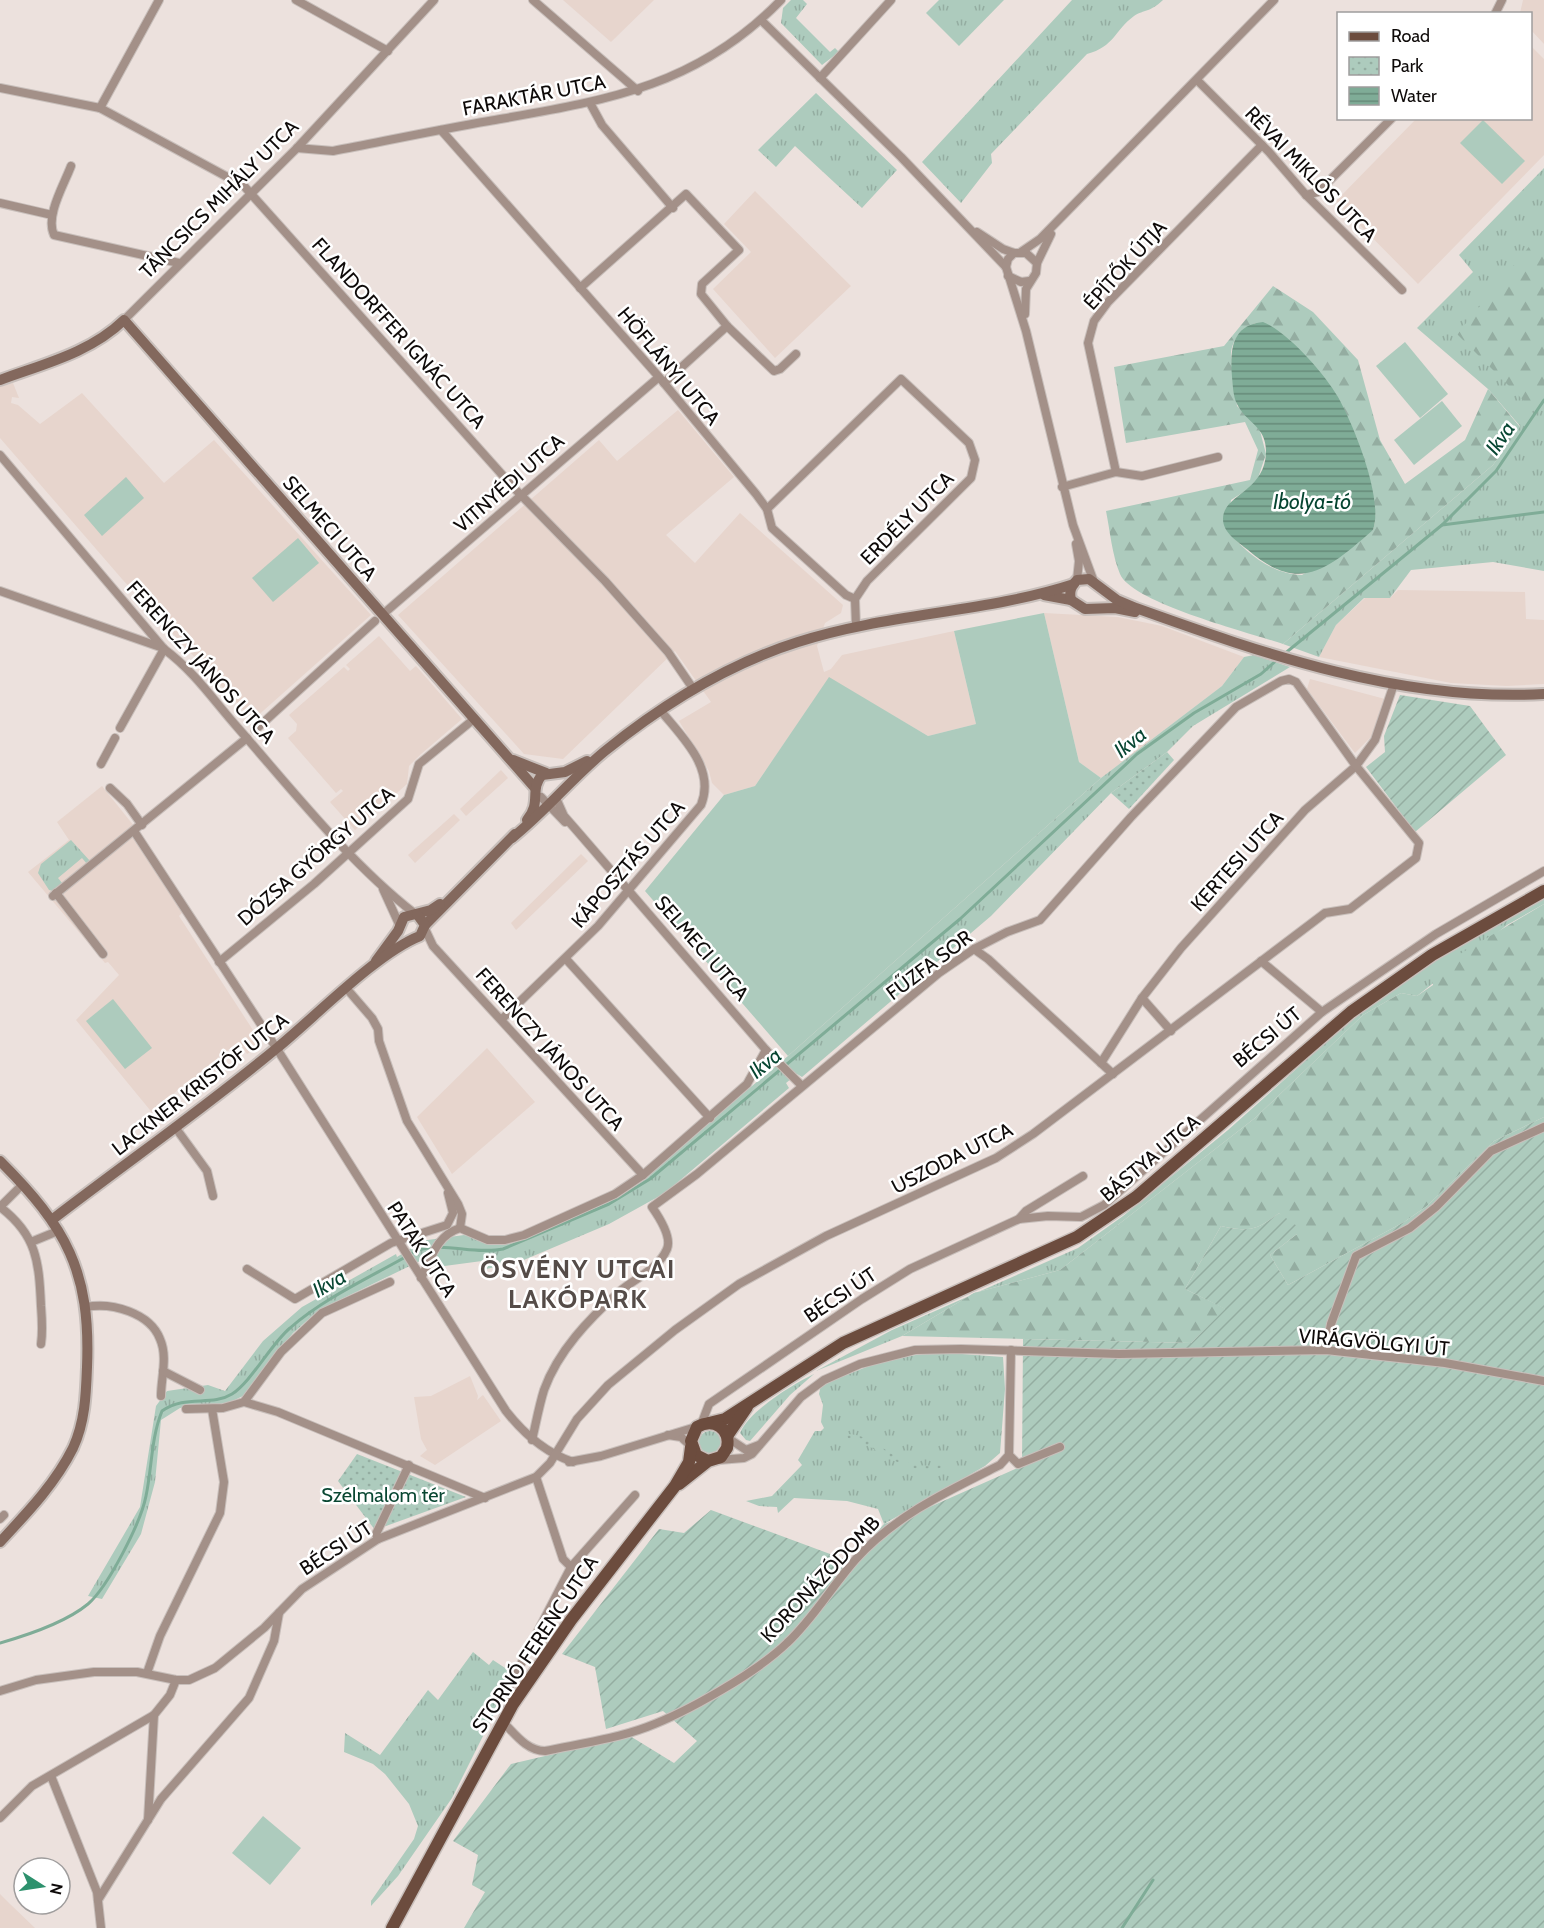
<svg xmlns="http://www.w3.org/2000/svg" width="1544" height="1928" font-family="Cabin,sans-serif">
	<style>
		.built { fill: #e7d5cd }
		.grass { fill: url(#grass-tufts) }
		.forest { fill: url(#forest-firs); fill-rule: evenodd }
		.park { fill: url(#park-dots) }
		.garden { fill: url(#garden-furrows) }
		.pitch { fill: #adcbbd }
		.water { fill: url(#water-rules) }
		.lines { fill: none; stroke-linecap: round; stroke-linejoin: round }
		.stream { stroke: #7fac97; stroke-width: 3 }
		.street-casing { stroke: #c8bfbb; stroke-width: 10 }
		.secondary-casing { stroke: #c8bfbb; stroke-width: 14 }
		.primary-casing { stroke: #c8bfbb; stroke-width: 15 }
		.street { stroke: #a39088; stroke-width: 8 }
		.secondary { stroke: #83685d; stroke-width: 10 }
		.primary { stroke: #6c4c3e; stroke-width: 12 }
		.labels { text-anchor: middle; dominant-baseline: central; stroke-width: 5; stroke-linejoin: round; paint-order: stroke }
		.street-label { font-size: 20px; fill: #0e0a09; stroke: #fff }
		.park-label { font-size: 20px; fill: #094732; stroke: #fff }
		.water-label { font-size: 21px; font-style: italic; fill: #064531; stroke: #fff }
		.district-label { font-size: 26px; font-weight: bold; letter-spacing: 1.5px; fill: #554c48; stroke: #fff }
	</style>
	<defs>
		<pattern id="grass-tufts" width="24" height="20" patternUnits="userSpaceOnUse" patternTransform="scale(1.5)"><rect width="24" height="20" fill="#adcbbd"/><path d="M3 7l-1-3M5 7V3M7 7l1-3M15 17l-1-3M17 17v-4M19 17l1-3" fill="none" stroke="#94ada1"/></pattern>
		<pattern id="forest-firs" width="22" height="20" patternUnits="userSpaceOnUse" patternTransform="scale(1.5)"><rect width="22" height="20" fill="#adcbbd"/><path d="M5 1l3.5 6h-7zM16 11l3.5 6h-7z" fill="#94ada1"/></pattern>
		<pattern id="park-dots" width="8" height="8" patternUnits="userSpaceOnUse" patternTransform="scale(1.5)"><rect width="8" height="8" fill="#adcbbd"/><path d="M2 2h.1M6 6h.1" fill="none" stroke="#94ada1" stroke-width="1.8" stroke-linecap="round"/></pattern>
		<pattern id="garden-furrows" width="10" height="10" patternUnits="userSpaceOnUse" patternTransform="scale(1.5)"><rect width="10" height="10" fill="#adcbbd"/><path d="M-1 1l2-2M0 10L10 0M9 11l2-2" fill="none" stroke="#94ada1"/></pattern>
		<pattern id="water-rules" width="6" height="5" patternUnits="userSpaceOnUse" patternTransform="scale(1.5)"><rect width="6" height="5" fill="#7fac97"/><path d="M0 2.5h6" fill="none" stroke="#668a79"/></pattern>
	</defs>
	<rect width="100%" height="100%" fill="#ece1dd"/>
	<g class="built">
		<polygon points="563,0 654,0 611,42"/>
		<polygon points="1523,0 1544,0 1544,44 1531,30 1530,14 1520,13"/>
		<polygon points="1531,46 1544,59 1544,155 1418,284 1336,201 1416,119 1530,118"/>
		<polygon points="755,191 851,286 775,358 713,289 751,252 724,224"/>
		<polygon points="13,383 19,398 12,397 11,403 18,405 40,424 82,393 164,483 214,440 371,615 253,720 122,579 0,438 0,387"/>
		<polygon points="678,410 734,477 666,535 695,563 740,513 843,605 841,613 825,623 817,646 824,672 831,669 842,655 954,631 976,724 928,736 829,678 755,786 724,795 712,783 709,771 679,721 711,702 675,651 563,759 524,754 398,615 599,440 617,461"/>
		<polygon points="1398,590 1525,592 1526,619 1544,620 1544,684 1507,686 1451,683 1319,657 1336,625 1365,598 1390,598"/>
		<polygon points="1044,613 1118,617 1162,626 1244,657 1222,686 1101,778 1079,762"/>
		<polygon points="379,636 410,671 416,666 462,719 421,754 409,766 407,784 355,830 330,802 343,791 341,789 336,793 288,738 296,731 297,724 289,715 344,667 348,671 350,669 346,665"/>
		<polygon points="1310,679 1385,699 1373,735 1355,753 1307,689"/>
		<polygon points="501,770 508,778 466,816 460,809"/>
		<polygon points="102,786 134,826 183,912 179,916 262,1044 247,1054 239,1042 217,1058 222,1065 187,1091 183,1086 162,1103 169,1113 159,1121 76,1020 119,975 108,962 105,963 28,872 69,840 57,822"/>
		<polygon points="454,814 460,820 415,863 408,855"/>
		<polygon points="581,854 588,861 516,930 511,923"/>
		<polygon points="487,1048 535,1102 452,1174 417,1117"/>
		<polygon points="470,1376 478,1396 477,1400 483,1395 501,1421 435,1465 420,1456 427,1450 421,1439 414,1397 431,1396"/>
		<polygon points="0,1894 10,1904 35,1928 0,1928"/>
	</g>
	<g class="grass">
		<polygon points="791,0 803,0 807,4 796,18 830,52 835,48 839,52 822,65 781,23 783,8"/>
		<polygon points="939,0 1004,0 959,46 926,13"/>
		<path d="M1072,0h91c-14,13 -18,9 -29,16 -19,14 -20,31 -47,38l-96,100 1,9 -31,40 -39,-41z"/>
		<polygon points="816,93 897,170 862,208 795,146 776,167 758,150"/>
		<polygon points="1544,168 1544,571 1493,562 1411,570 1390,598 1364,598 1336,625 1319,657 1283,644 1493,465 1520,426 1488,389 1417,328 1473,272 1459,255"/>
		<polygon points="1254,655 1290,667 1193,726 1167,752 1111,793 991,916 802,1077 797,1074 786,1083 789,1088 665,1193 609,1224 519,1262 486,1269 482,1261 437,1267 430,1259 420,1261 319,1310 293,1333 243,1396 222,1406 200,1405 180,1408 161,1420 155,1482 141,1534 102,1599 88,1596 140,1507 156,1406 167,1391 208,1385 225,1391 263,1341 302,1307 396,1254 397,1257 411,1248 413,1242 464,1235 490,1241 507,1241 622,1188 650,1171 788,1056 1101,778 1222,686 1244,657"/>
		<polygon points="71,840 90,861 87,864 82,858 58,878 63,884 53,891 49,890 38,873 41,864"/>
		<polygon points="1544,897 1544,904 1507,925 1417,996 1401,993 1363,1015 1255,1118 1060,1270 974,1293 902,1336 816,1371 892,1330 1078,1248 1123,1216 1228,1130 1370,1003 1452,949"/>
		<polygon points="935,1352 1003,1357 1005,1389 1000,1453 985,1466 884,1524 878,1509 847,1501 794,1498 778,1513 777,1507 759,1506 746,1501 772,1496 802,1465 798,1460 815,1431 821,1431 824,1428 821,1422 823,1405 819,1394 821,1385 884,1360"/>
		<path d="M814,1374l-24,21 -40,46 -4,-1 -6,-7c9,-22 53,-49 74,-59z"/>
		<circle cx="710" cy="1442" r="11"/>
		<polygon points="473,1652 489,1665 493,1660 514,1674 452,1798 398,1876 371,1906 371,1901 414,1839 418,1826 409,1804 385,1774 373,1764 344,1752 345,1733 380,1755 428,1690 438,1700"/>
	</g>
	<g class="forest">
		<polygon points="1544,241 1544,393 1532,409 1457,334 1532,243"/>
		<path d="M1273,286l40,26 45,48 22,80 25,44 60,-44 23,-51 32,38 -27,38 -210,179c-32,-11 -151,-41 -163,-70 -8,-19 -10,-43 -14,-63l144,-31 8,-30 -13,-28 -119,21 -12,-76 110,-21zM1255,323c22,15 48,29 65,50 23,27 65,123 53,157l-71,45c-31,-1 -57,-23 -76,-46l5,-29 25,-16 10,-30 -7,-27 -22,-21 -6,-48c-1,-17 10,-28 24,-35z"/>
		<path d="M1544,904v213l-50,24 -67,65 -23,16 -116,63 -18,-30 27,-21 -18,-21c-23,18 -30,19 -58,13l-36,63 41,20 -35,34 -289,-7 72,-43 86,-23 195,-152 108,-103 38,-22 16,3 16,-11v-15z"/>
	</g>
	<g class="park">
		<polygon points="1167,752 1174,760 1129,809 1111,793"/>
		<path d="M846,1434c37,0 51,42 97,30v3c-37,12 -63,-21 -95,-29z"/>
		<polygon points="357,1454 466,1497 375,1530 338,1481"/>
	</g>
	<g class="garden">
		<polygon points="1400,695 1470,706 1506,755 1415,832 1366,767 1385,752 1384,736"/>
		<path d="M1544,1117v811h-1080l21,-36 -13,-7 6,-30 -25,-14 58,-77 119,-28 44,27 23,-22 -34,-30 -57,18 -11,-62 -33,-13 97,-125 25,4 27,-23 138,51 35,-37 30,-10 108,-48 1,-127 168,4 34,-34 -40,-20 36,-63c28,6 35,5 58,-13l18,13v8l-27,21 18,30 116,-63 23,-16 67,-65z"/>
	</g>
	<g class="pitch">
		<polygon points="1483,120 1525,161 1502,184 1460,143"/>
		<polygon points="1405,342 1448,394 1420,418 1376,366"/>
		<polygon points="1442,401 1462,426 1414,465 1394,440"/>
		<polygon points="126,477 144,498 102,536 84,515"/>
		<polygon points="298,538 319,563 273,602 252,578"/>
		<polygon points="1044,613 1079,762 1101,778 788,1056 645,891 724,795 755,786 829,677 928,736 976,724 954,631"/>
		<polygon points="113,999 152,1048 125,1069 86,1021"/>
		<polygon points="263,1816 301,1848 270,1885 232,1853"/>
	</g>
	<path class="water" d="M1263,322c25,10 62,52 75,75 16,29 46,102 35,133 -45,39 -73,65 -125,20 -10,-8 -25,-17 -25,-31 0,-25 41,-26 43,-66 1,-27 -20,-30 -29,-49 -4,-8 -4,-18 -5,-27 -2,-26 -1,-52 31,-55z"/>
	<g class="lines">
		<g class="stream">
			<polyline points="1442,525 1544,512"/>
			<polyline points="1283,655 1442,525 1496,471 1544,400"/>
			<path d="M0,1643c28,-8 65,-20 88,-39 20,-17 53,-82 58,-108 6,-28 5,-58 16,-85 24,-17 49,-4 70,-17 19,-12 39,-50 58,-66 35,-31 85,-53 126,-77 27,-10 58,4 87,-2l106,-45 41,-25 310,-260 177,-165 57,-41 67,-39 17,-15"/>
			<polyline points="1122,1928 1153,1880"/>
		</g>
		<defs>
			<g id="street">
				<polyline points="296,0 388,51"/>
				<polyline points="533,0 638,91"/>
				<polyline points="1495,14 1502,0"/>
				<polyline points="761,20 901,157 1006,267"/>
				<polyline points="820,78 891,0"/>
				<polyline points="1197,80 1269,152 1306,195 1402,290"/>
				<polyline points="0,88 100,108 244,186 514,488 605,581 668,652 694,690"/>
				<polyline points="590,103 602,125 673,208"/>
				<polyline points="100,108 159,0"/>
				<polyline points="441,130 659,377 756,494 767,509 772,528 846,595 855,599 856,626"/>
				<path d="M297,148l36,3c52,-10 104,-21 156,-30 114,-20 207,-33 292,-121"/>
				<path d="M71,166c-7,19 -26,50 -17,69l125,28"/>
				<polyline points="1306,195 1318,192 1392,118"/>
				<polyline points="0,203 52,215"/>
				<polyline points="977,232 1003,249 1014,253 1026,253 1037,263"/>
				<polyline points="1021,252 1040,239 1274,0"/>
				<polyline points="1014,253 1008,259 1006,267 1026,331 1073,525 1094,582"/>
				<polyline points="1008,276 1021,282 1029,281"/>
				<polyline points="580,288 686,194 739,250 702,284 701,294 727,326 774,371 780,369 796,354"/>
				<polyline points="1025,314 1026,289 1036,273 1037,263 1051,234"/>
				<polyline points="124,320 297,148 434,0"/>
				<polyline points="664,383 727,326"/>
				<path d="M0,455l164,194c30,22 50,52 74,79 55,63 111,134 176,185"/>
				<polyline points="1116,472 1088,343 1094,321 1108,302 1262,145"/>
				<polyline points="1062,487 1116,472 1142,476 1218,457"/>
				<polyline points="767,509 901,379 969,443 975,460 971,478 867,581 855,599"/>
				<polyline points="1076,544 1079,561 1077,580"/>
				<polyline points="0,591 163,648"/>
				<polyline points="382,615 659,377"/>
				<polyline points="120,728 164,649"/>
				<polyline points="255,730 375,621"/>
				<polyline points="101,764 115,738"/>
				<polyline points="110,788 127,804 142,825"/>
				<polyline points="541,797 565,822"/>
				<polyline points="556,798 564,816 578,832 766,1050 802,1086"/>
				<path d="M134,831l143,218 229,362c18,23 40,42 67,51"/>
				<polyline points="383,889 399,924"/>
				<polyline points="56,893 103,954"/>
				<polyline points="53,896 247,738"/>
				<polyline points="425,929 433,946 643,1175"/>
				<polyline points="974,949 988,959 1113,1074"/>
				<polyline points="566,959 710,1118"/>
				<polyline points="1261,961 1322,1012"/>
				<polyline points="219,962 314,884 408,799 419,764 474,719"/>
				<polyline points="347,989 372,1018 378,1029 379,1041 407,1121 458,1204 462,1214 460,1228"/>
				<polyline points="1142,998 1171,1031"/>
				<path d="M502,1019l96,-93 103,-121c15,-37 -19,-68 -40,-94"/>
				<polyline points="1101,1063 1142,998 1181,948 1305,810 1356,766 1375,740 1394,684"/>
				<polyline points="175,1127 207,1171 213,1196"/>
				<path d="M0,1207c37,28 39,55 41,99 1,13 2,25 0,38"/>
				<polyline points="0,1207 23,1184"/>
				<polyline points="1019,1219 1026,1211 1083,1176"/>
				<polyline points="31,1242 53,1233"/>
				<polyline points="247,1269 295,1299 391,1243 447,1225 453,1213 448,1193"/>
				<path d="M421,1278c11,-21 15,-42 39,-50l28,12h17l19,-5 91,-41 28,-19 104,-91 19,-34"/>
				<path d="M86,1307c26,-5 64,6 74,32 8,18 1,39 1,57"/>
				<polyline points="1326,1350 1331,1324 1356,1256 1410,1228 1436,1207 1491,1151 1544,1127"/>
				<polyline points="163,1371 200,1390"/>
				<polyline points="244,1402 278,1412 485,1498"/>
				<polyline points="186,1409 223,1408 244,1402 281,1352 322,1313 390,1282"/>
				<polyline points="701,1425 709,1404 862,1299 910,1269 1019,1219 1048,1216 1081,1217 1104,1205 1322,1012 1436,934 1544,871"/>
				<polyline points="668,1435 681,1437 691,1446"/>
				<polyline points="728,1438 746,1450 759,1445"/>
				<polyline points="1009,1455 1011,1350"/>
				<polyline points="719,1460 744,1458 752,1454 801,1397 824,1380 860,1364 915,1350 961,1349 1119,1354 1326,1350 1445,1363 1544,1381"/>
				<polyline points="569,1462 601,1456 699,1426"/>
				<polyline points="536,1477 563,1559 571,1567"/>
				<polyline points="0,1519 4,1515"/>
				<polyline points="378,1539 376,1534 409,1465"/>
				<polyline points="147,1673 160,1636 220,1513 224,1482 212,1409"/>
				<path d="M0,1691l36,-11 58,-8h43l39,8h13l26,-12 49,-40 38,-39 76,-50 158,-62 14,-14 27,-44 31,-34 67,-55 64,-46 87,-48 170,-78 37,-24 292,-221 25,-4 66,-51 3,-15 -63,-77 -60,-84 -7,-3 -8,2 -45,26 -105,110 -91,103 -33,12 -33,17 -35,24 -242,201 -45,33c7,10 20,30 15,42 -9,21 -32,29 -48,43 -30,27 -61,59 -75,98 -5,16 -8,33 -12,50"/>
				<polyline points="506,1693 571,1567 635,1495"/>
				<path d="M503,1722c12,12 24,29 42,29 33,-7 70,-12 102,-24 40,-15 109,-54 140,-84 26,-24 45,-57 69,-84 40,-44 92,-68 144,-94l9,-10 9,9 42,-17"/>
				<polyline points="51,1776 97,1892 101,1928"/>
				<polyline points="0,1818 32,1786 154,1715"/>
				<polyline points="148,1820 154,1715 170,1695 176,1680"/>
				<polyline points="98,1900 161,1799 249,1698 274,1641 279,1613"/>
			</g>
			<g id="secondary">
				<path d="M0,380c43,-16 90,-27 124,-60l411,468"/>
				<polyline points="1044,595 1071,600 1085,609 1115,608 1135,612"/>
				<path d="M1071,600c-2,-9 0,-14 6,-20l12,-1 28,21 19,8c131,47 266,94 408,86"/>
				<polyline points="513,760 546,773"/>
				<path d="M527,820c15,-18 2,-30 15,-45l23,-3 22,-11"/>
				<path d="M512,838c34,-27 60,-60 93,-87 57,-46 123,-87 193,-109 90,-29 187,-29 276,-58"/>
				<polyline points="425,925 515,834"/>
				<polyline points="376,961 398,931 404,917 431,910 440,904"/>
				<path d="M0,1161c66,66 91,110 87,206 -1,28 -2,55 -14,81 -18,36 -46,65 -73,94"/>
				<path d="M53,1219c74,-57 152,-111 224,-171 38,-31 100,-95 143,-112l5,-11 -8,-11"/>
			</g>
			<g id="primary">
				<polyline points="709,1423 725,1419 843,1343 1077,1237 1136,1197 1351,1012 1432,955 1544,891"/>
				<polyline points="727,1436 747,1407"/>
				<path d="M679,1484l29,-23 13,-4 6,-9c4,-19 -13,-31 -30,-21l-6,14 5,14 12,6"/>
				<polyline points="392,1928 513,1704 571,1620 675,1486 689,1462 691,1447"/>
			</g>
		</defs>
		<use href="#street" class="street-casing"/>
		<use href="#secondary" class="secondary-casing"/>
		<use href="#primary" class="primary-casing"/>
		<use href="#street" class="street"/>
		<use href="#secondary" class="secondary"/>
		<use href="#primary" class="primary"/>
	</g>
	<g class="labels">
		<g class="street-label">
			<text transform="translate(534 95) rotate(-11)">FARAKTÁR UTCA</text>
			<text transform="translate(1311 174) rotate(46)">RÉVAI MIKLÓS UTCA</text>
			<text transform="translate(219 199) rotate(-45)">TÁNCSICS MIHÁLY UTCA</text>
			<text transform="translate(1125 265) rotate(-48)">ÉPÍTŐK ÚTJA</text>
			<text transform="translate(399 333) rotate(48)">FLANDORFFER IGNÁC UTCA</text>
			<text transform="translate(669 366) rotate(50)">HÖFLÁNYI UTCA</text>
			<text transform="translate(509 483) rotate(-41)">VITNYÉDI UTCA</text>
			<text transform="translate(907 518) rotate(-45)">ERDÉLY UTCA</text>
			<text transform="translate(330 528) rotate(49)">SELMECI UTCA</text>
			<text transform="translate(201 662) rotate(48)">FERENCZY JÁNOS UTCA</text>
			<text transform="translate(316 856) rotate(-41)">DÓZSA GYÖRGY UTCA</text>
			<text transform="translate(1237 861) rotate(-48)">KERTESI UTCA</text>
			<text transform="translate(628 864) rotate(-49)">KÁPOSZTÁS UTCA</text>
			<text transform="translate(702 948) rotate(49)">SELMECI UTCA</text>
			<text transform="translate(929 965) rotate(-37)">FŰZFA SOR</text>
			<text transform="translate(1267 1037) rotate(-40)">BÉCSI ÚT</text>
			<text transform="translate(550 1049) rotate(48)">FERENCZY JÁNOS UTCA</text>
			<text transform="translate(200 1084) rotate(-38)">LACKNER KRISTÓF UTCA</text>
			<text transform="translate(952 1158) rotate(-27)">USZODA UTCA</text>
			<text transform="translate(1150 1158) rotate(-40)">BÁSTYA UTCA</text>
			<text transform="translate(422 1249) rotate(57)">PATAK UTCA</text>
			<text transform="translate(840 1295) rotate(-34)">BÉCSI ÚT</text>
			<text transform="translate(1374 1342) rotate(5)">VIRÁGVÖLGYI ÚT</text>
			<text transform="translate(336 1548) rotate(-33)">BÉCSI ÚT</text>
			<text transform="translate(820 1579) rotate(-47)">KORONÁZÓDOMB</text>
			<text transform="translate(535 1644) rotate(-56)">STORNÓ FERENC UTCA</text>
		</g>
		<g class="park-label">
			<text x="383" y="1495">Szélmalom tér</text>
		</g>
		<g class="water-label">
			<text transform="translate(1500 438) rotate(-56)">Ikva</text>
			<text x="1312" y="501">Ibolya-tó</text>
			<text transform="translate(1130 742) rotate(-39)">Ikva</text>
			<text transform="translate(765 1063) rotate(-40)">Ikva</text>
			<text transform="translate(329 1283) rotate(-30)">Ikva</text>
		</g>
		<g class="district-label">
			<text x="578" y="1269">ÖSVÉNY UTCAI<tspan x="578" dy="30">LAKÓPARK</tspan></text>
		</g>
	</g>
	<rect x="1337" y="12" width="195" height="108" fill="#ffffff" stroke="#9f9d9d" stroke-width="1.5"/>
	<rect x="1349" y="32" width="30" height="9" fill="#6c4c3e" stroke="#9f9d9d" stroke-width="1.5"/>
	<text x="1391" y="42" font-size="18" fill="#0e0a09">Road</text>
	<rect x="1349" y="57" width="30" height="18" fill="url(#park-dots)" stroke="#9f9d9d" stroke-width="1.5"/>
	<text x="1391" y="72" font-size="18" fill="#0e0a09">Park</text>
	<rect x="1349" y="87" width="30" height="18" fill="url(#water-rules)" stroke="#9f9d9d" stroke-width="1.5"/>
	<text x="1391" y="102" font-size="18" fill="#0e0a09">Water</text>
	<g transform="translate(42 1886) rotate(102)"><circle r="28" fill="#ffffff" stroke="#9f9d9d" stroke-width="1.5"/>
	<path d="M0-4.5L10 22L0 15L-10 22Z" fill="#2d916d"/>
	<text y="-9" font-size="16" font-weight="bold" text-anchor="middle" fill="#0e0a09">N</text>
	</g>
</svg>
